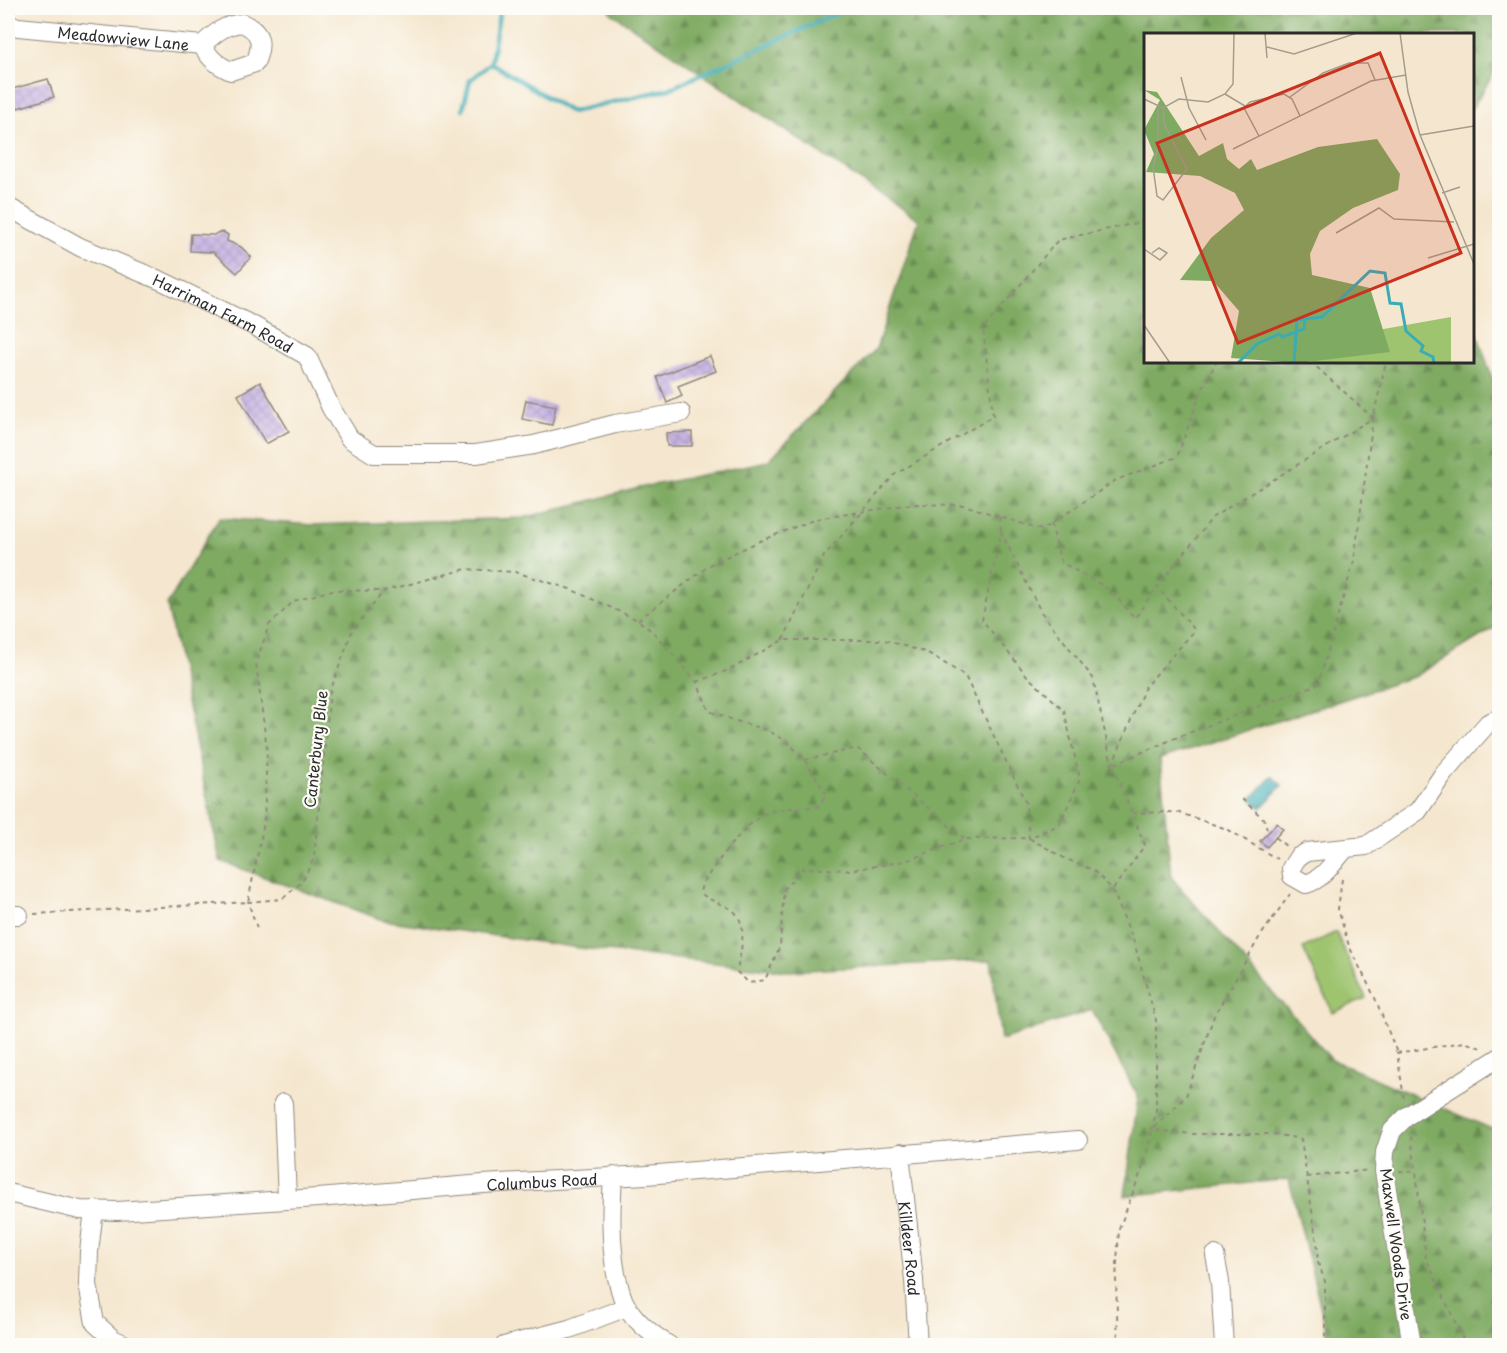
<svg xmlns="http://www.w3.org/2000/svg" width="1507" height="1353" font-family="'Playpen Sans',sans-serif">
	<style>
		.green { fill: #9fc46f; stroke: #65784d; stroke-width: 1.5 }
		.forest { fill: url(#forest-firs); stroke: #556a46; stroke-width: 1.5 }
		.water { fill: url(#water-ripples); stroke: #336c70; stroke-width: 1.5 }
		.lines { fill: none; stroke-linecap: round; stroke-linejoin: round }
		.stream { stroke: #3bacb5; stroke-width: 4.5 }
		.building { fill: url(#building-cross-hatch) }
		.minor-casing { stroke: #90897d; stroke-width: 20 }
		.path { stroke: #90897d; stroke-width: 2; stroke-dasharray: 4.5 4.5; stroke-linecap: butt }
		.minor { stroke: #fff; stroke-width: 18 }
		.labels { text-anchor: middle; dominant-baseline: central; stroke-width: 4.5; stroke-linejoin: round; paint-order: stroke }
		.street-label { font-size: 15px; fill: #2b2b2b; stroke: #fdfcf7 }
		.inset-river { fill: none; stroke: #3bacb5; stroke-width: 3 }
		.inset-road { fill: none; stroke: #a49c8d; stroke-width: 1.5 }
		.view { fill: #c8321e; fill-opacity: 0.15; stroke: #c8321e; stroke-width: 3 }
		.inset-edge { fill: none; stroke: #2b2b2b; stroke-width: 3 }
	</style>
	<defs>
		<pattern id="forest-firs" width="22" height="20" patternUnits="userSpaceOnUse" patternTransform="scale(1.5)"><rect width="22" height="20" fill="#7faa62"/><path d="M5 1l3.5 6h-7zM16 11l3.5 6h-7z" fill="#688b51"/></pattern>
		<pattern id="water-ripples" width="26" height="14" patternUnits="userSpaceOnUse" patternTransform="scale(1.5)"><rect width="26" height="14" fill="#3bacb5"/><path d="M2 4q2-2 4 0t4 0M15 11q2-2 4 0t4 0" fill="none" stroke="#328c93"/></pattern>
		<pattern id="building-cross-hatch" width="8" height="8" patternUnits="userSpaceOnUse" patternTransform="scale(1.5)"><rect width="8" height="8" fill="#c6b2e2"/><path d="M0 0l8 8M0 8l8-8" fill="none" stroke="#aa99c2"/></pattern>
	</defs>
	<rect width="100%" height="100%" fill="#fdfcf7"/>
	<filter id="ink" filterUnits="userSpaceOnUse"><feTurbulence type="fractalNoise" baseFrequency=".0167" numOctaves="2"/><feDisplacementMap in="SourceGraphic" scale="12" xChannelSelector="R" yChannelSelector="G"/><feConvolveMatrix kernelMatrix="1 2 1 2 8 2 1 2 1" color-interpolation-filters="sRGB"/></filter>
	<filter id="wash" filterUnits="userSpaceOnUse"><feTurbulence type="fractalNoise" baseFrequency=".008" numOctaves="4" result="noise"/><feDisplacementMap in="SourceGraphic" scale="24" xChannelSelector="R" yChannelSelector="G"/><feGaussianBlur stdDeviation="1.35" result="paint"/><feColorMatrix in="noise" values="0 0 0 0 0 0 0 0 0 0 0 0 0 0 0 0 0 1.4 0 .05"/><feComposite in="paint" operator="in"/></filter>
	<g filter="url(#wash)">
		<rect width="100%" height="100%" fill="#f5e7cf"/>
		<polygon class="green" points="1336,932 1366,998 1333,1013 1303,948"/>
		<polygon class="forest" points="611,8 1499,8 1499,65 1473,107 1472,34 1146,34 1146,362 1472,362 1473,322 1499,398 1499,625 1416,676 1160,759 1171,877 1332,1060 1499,1132 1499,1345 1330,1345 1289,1179 1125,1196 1138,1097 1092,1010 1001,1040 991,960 788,971 580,948 383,920 220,861 167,605 219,518 312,525 523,518 639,488 768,461 876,349 919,220 610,12"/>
		<polygon class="water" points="1272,776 1282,785 1261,808 1251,799"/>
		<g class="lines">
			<g class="stream">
				<polyline points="500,8 491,63 571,112 669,89 849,8"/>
				<polyline points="463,109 470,80 491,63"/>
			</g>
		</g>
		<g id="blocks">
			<g class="building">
				<polygon points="48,79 54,97 18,108 12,89"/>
				<polygon points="223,232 228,235 227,241 241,247 251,257 237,273 213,252 190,251 191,234 214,235 217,233"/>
				<polygon points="710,356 716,371 678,386 682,396 667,403 657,377"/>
				<polygon points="260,382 289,431 266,444 238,395"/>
				<polygon points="526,400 556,406 552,425 522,419"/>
				<polygon points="692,432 692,446 667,446 666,433"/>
				<polygon points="1277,823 1283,829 1267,847 1260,841"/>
			</g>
		</g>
	</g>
	<g filter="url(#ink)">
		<use href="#blocks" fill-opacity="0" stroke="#90897d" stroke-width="1.5"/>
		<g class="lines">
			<defs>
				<g id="minor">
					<path d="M242,23c20,9 21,21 13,40l-24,8c-14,-6 -21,-12 -29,-26 13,-12 22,-20 40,-22z"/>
					<path id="s1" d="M8,26l194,19"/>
					<path id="s2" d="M8,207l72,40 84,35 90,44 53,30 24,52 19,31 24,15h102l58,-9 81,-21 66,-11"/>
					<path d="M1346,848c-11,12 -23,32 -40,36l-14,-8 -1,-8 7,-11 9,-5 59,-6 52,-35 26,-38 44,-50 12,-5"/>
					<polyline points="8,915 19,915"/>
					<polyline points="283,1103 287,1199"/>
					<path id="s3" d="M900,1153l14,127 4,66"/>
					<path d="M613,1176c-2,34 -3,64 3,98 3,10 4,21 10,31 9,16 28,31 44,41"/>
					<path id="s4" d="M8,1193l72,17 37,1 201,-13 165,-14 163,-9 432,-35"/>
					<polyline points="94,1210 89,1252 88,1284 95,1323 113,1339 128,1346"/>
					<polyline points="1215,1255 1220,1282 1224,1346"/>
					<polyline points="504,1346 569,1329 627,1307"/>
					<polyline points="1412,1346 1384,1171 1385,1152 1392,1131 1407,1116 1500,1057"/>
				</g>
			</defs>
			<use href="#minor" class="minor-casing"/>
			<g class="path">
				<polyline points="1384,34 1393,34"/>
				<polyline points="1000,517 1001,532"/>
				<polyline points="852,524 894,475 993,416 983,329 1058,240 1146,221"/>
				<polyline points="1051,524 1061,562 1110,590 1135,618 1157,587"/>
				<polyline points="638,620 711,564 762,540 816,519 911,504 964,505 1042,530 1116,480 1177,457 1200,394 1216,362"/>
				<polyline points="783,640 824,556 852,524 856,513"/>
				<polyline points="697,682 731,669 783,640 884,640 928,653 965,676 1026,803 1029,838 1059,825 1080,779 1064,710 1028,677 982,620 1001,532 1041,612 1093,678 1112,765"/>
				<polyline points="805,760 857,748 965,839"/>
				<polyline points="1112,765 1145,687 1195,630 1157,587 1213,517 1373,418 1311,362"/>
				<polyline points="1242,799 1264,819 1268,832"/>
				<polyline points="1132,813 1177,812 1227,829 1277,859"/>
				<polyline points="1275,837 1287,847"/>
				<polyline points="1342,879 1338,909 1349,946 1375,998 1397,1053"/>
				<polyline points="1113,889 1145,845 1112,765 1178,737 1318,684 1354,561 1373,418 1386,362"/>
				<polyline points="34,914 248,902 264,823 267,750 256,663 269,625 294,601 332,590 383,591"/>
				<path d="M257,928l-9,-26 34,-3 20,-17 12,-24 16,-166 22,-61 32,-40 82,-22 49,3 55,17 68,31 16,13 43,49 12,29 27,10 31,9 21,12 17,18 22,35 -10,12c-16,1 -37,0 -52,7 -23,11 -48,49 -63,70l-2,8c9,9 18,10 29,16 22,12 11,44 8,64l12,11 16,-3 15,-34 4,-57 19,-21 49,2 53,-9 60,-22 64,-1 37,21 27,11 19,19 22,53 22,78v92l-4,18 42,4h80l27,5 17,111 -1,10 8,21v65"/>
				<polyline points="1404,1098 1397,1053 1464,1042 1484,1049"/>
				<polyline points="1411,1136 1416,1172"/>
				<polyline points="1399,1171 1416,1172 1426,1258 1466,1346"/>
				<polyline points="1307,1177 1369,1170"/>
				<polyline points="1118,1346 1116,1280 1119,1229 1145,1161 1152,1130 1186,1096 1214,1016 1259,938 1290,894"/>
			</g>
			<use href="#minor" class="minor"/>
		</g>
	</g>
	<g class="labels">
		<g class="street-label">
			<text stroke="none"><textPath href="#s1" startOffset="116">Meadowview Lane</textPath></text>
			<text stroke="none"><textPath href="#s2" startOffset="240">Harriman Farm Road</textPath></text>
			<text transform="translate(315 749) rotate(-84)">Canterbury Blue</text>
			<text stroke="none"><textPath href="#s4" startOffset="537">Columbus Road</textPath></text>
			<text transform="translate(1397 1244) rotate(82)">Maxwell Woods Drive</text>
			<text stroke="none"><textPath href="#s3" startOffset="96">Killdeer Road</textPath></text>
		</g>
	</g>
	<g transform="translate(1144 33)">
		<rect width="330" height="330" fill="#f5e7cf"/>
		<path d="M307,284v46h-138l-8,-20z" fill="#9fc46f"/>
		<path d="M0,57l13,2 42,64 24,-13 4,16 12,10 12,-10 6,11 61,-23 59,-8 23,35 -2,16 -45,18 -33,23 -10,23 2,21 58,13 20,64 -92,11 -67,-5 8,-47 -26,-30 -33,-1 31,-42 33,-28 -9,-17 -35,-17 -54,-4 8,-18 -10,-24 16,-30z" fill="#7faa62"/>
		<path class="inset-river" d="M94,330l19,-19 22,-10 3,3 22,-8 1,-10M150,330l3,-43 25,-3 48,-46 15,2 5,30 11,1 5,27 17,15 -2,5 12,6 1,6"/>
		<path class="inset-road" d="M121,0l2,25M256,0l8,59 12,43 54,129M123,14l27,7 63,-21M37,44l8,31 17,32M81,61l20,12M146,64l33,-24 26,-10h19l7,17M0,66l19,9 16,-9 29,3 17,-8 8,-10 1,-51M14,75v38l-5,21 4,29 6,4 24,-31 -23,-45 -1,-16M276,102l54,-9M115,103l-15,-28 6,-6 34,-8 8,5 8,17M89,116l138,-68 35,-6M298,160l18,-6M192,200l43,-25 15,11 60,3M0,216l16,11 7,-7 -8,-5 -7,5M284,225l46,-14M0,292l26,38"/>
		<path class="view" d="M236,20l81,200 -223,90 -81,-200z"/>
		<rect width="330" height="330" class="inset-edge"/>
	</g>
	<rect width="1507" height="1353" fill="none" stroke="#fdfcf7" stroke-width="30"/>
</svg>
